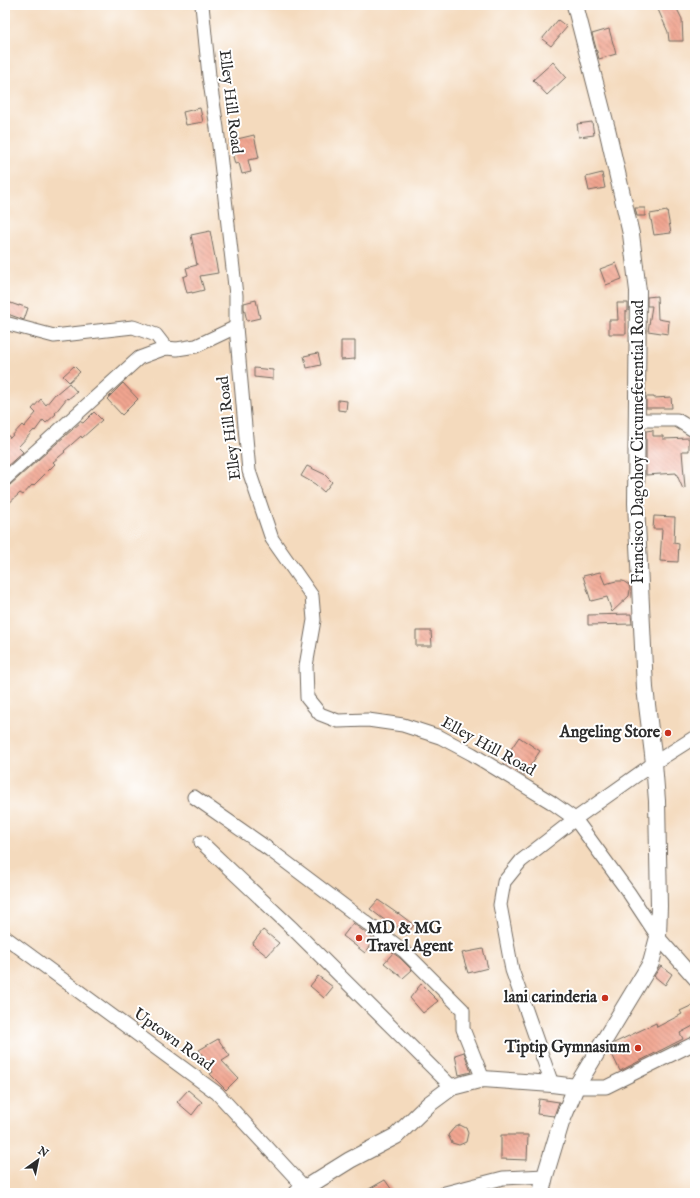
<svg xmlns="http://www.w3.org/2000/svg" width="700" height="1198" font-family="'IM FELL English',serif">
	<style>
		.building { fill: url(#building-back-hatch) }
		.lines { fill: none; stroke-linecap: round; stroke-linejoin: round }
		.minor-casing { stroke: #71685e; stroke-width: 15 }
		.major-casing { stroke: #71685e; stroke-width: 18 }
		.minor { stroke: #fff; stroke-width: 13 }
		.major { stroke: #fff; stroke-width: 16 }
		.poi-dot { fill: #c8321e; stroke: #fff; stroke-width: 1.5 }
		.labels { text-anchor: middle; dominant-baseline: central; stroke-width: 4; stroke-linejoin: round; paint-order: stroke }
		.street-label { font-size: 16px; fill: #2b2b2b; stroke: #fff }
		.poi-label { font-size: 16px; font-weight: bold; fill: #2b2b2b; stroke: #fff; text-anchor: end }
	</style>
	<defs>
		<pattern id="building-back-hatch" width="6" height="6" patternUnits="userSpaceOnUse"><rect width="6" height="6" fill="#f1a590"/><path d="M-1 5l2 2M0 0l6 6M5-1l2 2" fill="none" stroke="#c38776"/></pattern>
	</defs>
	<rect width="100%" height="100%" fill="#fff"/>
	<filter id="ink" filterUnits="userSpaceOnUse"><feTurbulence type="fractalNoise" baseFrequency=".025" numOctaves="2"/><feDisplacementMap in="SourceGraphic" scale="8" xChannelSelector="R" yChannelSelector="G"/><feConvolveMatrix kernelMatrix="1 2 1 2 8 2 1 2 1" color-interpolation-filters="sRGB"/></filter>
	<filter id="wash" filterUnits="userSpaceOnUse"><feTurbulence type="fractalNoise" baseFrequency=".012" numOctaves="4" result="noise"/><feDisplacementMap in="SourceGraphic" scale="16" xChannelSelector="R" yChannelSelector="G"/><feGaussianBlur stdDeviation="0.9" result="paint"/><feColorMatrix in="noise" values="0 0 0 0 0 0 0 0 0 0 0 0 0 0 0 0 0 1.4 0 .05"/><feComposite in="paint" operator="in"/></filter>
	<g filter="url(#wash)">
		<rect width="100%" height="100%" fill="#f4dabd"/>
		<g id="blocks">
			<g class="building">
				<polygon points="656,5 675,5 682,19 683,41 669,41 668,32"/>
				<polygon points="558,20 567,27 551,46 542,39"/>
				<polygon points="609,29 616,54 599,59 592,34"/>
				<polygon points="553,62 566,77 547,95 533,80"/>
				<polygon points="200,108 203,122 186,125 183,112"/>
				<polygon points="592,122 594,135 579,137 577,124"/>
				<polygon points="254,135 259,158 248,160 251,172 242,174 239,163 235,164 229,141"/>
				<polygon points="602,173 605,188 589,191 586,177"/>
				<polygon points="635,208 645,208 645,216 637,216"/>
				<polygon points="667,211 671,233 654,235 650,214"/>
				<polygon points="210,231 218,273 200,276 204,290 192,293 192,292 187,293 183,277 188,275 186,268 197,265 191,235"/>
				<polygon points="616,263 622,279 606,285 600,269"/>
				<polygon points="657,296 658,319 669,321 668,334 648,331 652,306 647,306 647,297"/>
				<polygon points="256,300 260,318 247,321 244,308 244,303"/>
				<polygon points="5,301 19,306 19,305 28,308 24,320 5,313"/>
				<polygon points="617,303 628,303 628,311 626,311 626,334 609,334 609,320 618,320"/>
				<polygon points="341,341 355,341 355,359 341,360"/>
				<polygon points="318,353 321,365 307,368 304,356"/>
				<polygon points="74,366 80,372 69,382 63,376"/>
				<polygon points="254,368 273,370 273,379 254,377"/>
				<polygon points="69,383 77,392 68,399 67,398 55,413 56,414 46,423 43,420 35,431 34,430 18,447 23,452 5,468 5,432 10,438 22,425 24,427 36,413 32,409 41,399 46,405 55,394 56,394"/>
				<polygon points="123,383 138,399 122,415 107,399"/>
				<polygon points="646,397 654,397 654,398 671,397 672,408 646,408"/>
				<polygon points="338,400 347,401 346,411 338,410"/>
				<polygon points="94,412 102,420 82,438 81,436 64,451 65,452 53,462 55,464 33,486 32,485 23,495 20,493 5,507 5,487 10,485 57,443 81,422 83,423"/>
				<polygon points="653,430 653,436 663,436 663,439 689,438 689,451 682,451 685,488 683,489 676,473 646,475 646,431"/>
				<polygon points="307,466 324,474 332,482 324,492 315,484 301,476"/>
				<polygon points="654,516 675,517 674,543 679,544 678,562 660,561 662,529 653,529"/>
				<polygon points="600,572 605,584 616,581 623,581 629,585 630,590 629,596 612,612 607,597 591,601 583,576"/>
				<polygon points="631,614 632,624 588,625 588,615"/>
				<polygon points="416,631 431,631 432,646 416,646"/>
				<polygon points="519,737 540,751 524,775 503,761"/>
				<polygon points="378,900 398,914 398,913 414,925 407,935 389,921 387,922 370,909"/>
				<polygon points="353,923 375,940 365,953 343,936"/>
				<polygon points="263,930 279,943 267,956 252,944"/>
				<polygon points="483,949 488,968 468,973 462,953"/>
				<polygon points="393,953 400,958 412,970 403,978 384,963"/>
				<polygon points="661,966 672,974 665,985 654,976"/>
				<polygon points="318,976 333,987 324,998 310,986"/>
				<polygon points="421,984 438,1001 423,1013 410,998"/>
				<polygon points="695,1004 695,1025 680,1033 683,1039 620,1071 610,1050 614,1043 656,1023 657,1027 682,1014 680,1011"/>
				<polygon points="218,1039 230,1056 222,1061 238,1078 226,1090 210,1074 213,1072 199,1050"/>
				<polygon points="464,1052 471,1072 459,1075 455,1055"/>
				<polygon points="188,1090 202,1102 192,1115 177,1102"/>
				<polygon points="539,1099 559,1102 554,1116 537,1114"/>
				<polygon points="460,1125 466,1128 468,1133 466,1142 459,1145 452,1143 448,1135 454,1128"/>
				<polygon points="501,1135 528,1135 527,1160 501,1159"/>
				<polygon points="385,1180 394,1193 362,1193"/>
			</g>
		</g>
	</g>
	<g filter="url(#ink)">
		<use href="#blocks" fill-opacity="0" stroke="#71685e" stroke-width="1"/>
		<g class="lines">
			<defs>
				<g id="minor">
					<polyline points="202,5 209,76 217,128 236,295 236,327 249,471 272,539 312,596 314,620 306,666 307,698 320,714 338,721 368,720 403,725 440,737 472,754 551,802 575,819 629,893 658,937 695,979"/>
					<polyline points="5,323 54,336 133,327 156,335 166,348"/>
					<polyline points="636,420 677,420 695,431"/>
					<polyline points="5,479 139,358 166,348 177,349 196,346 236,327"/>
					<polyline points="194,797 270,850 404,951 463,1010 463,1029 483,1079"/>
					<polyline points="201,842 293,929 452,1087"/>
					<polyline points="5,937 217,1093 305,1188"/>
					<polyline points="552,1084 512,970 500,905 504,882 521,861 575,819 654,763 695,737"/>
					<polyline points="576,1087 606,1087 695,1043"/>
					<polyline points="445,1193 503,1178 545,1176"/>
				</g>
				<g id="major">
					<polyline points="297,1193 350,1160 396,1136 429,1104 452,1087 483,1079 552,1084 576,1087"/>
					<polyline points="541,1193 545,1176 561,1123 576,1087 651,963 658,937 659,906 657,801 654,763 645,688 636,503 638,291 631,234 608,133 575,5"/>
				</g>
			</defs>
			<use href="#minor" class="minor-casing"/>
			<use href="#major" class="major-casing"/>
			<use href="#minor" class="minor"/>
			<use href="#major" class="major"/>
		</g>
	</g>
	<g class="poi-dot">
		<circle cx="668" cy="733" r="4"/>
		<circle cx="359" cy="938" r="4"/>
		<circle cx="605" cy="998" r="4"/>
		<circle cx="638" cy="1048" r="4"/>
	</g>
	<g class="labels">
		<g class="street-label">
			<text transform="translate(230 102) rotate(83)">Elley Hill Road</text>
			<text transform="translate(230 428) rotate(-97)">Elley Hill Road</text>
			<text transform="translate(639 442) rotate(-90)">Francisco Dagohoy Circumeferential Road</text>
			<text transform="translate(488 747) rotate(29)">Elley Hill Road</text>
			<text transform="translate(173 1040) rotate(36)">Uptown Road</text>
		</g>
		<g class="poi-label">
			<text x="660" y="733">Angeling Store</text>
			<text x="367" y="929" text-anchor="start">MD &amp; MG<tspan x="367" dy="18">Travel Agent</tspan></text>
			<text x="597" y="998">lani carinderia</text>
			<text x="630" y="1048">Tiptip Gymnasium</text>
		</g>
	</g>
	<rect width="700" height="1198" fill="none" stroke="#fff" stroke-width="20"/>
	<g transform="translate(38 1160) rotate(33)" stroke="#ffffff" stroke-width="3" paint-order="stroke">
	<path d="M0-3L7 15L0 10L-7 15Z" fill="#2b2b2b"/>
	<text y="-6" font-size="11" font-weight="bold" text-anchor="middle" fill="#2b2b2b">N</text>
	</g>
</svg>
